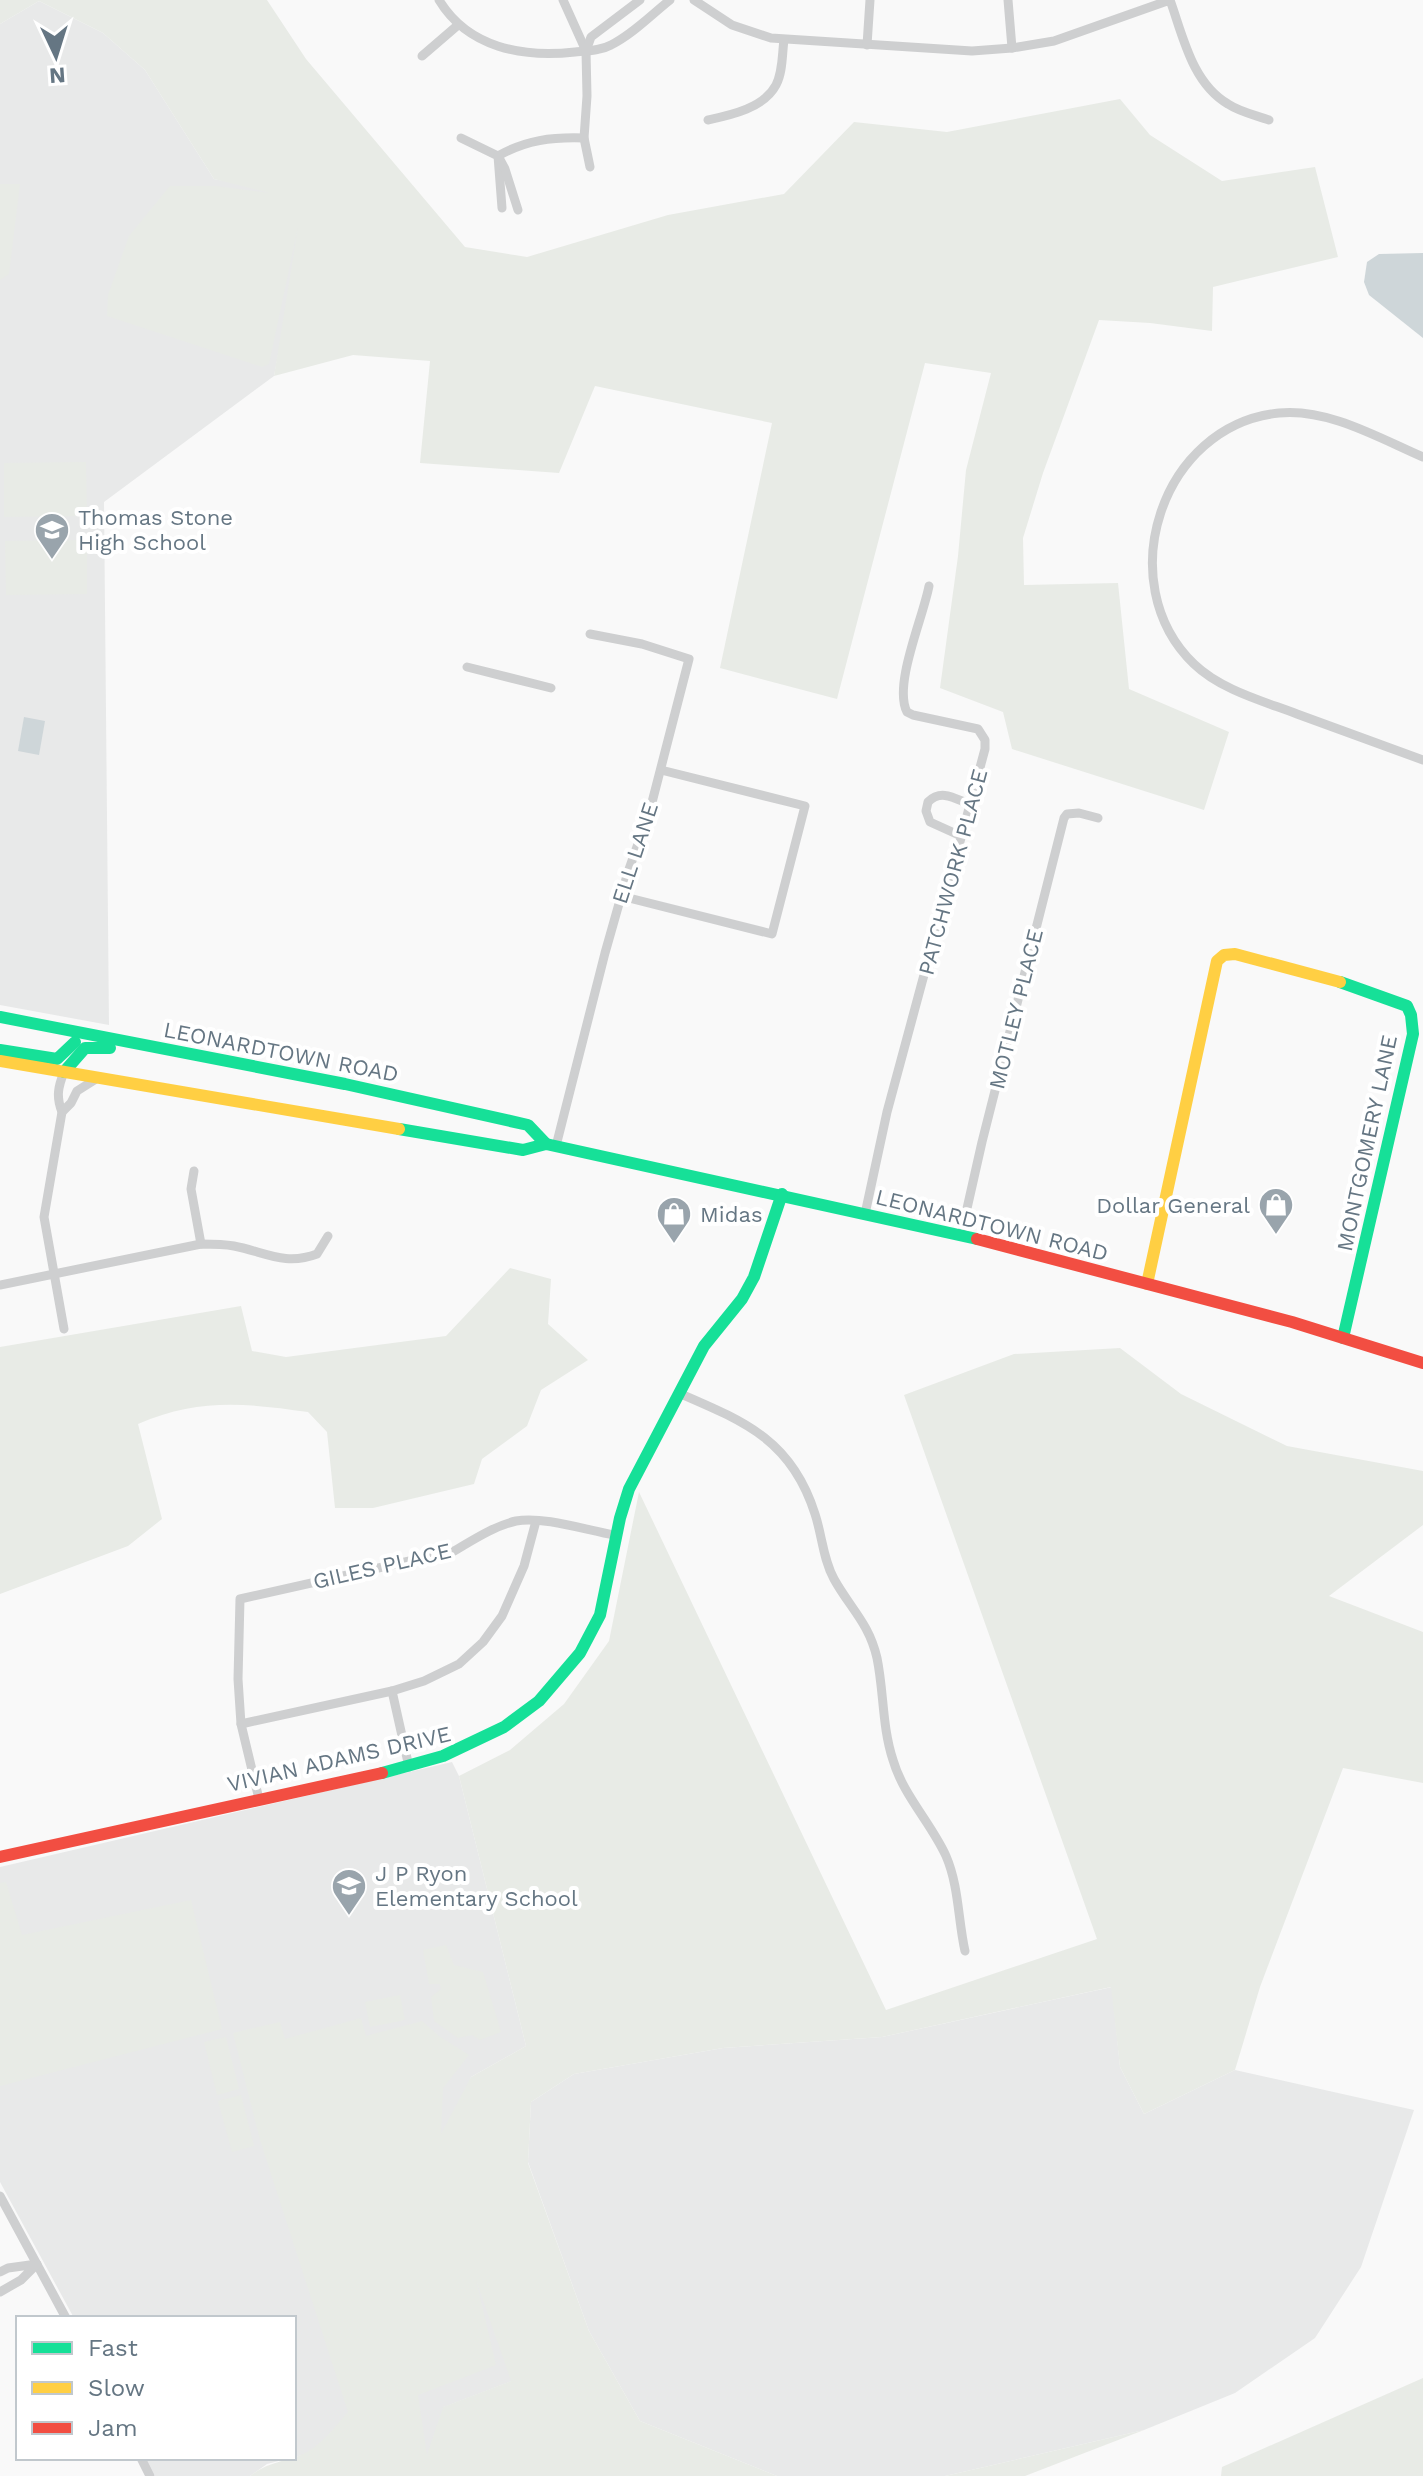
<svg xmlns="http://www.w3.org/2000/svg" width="1423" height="2476" font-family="'Work Sans',sans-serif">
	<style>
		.built { fill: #e8e9e9 }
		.green { fill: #e8ebe6; fill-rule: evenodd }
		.water { fill: #ced6d9 }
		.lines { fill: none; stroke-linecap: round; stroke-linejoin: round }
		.street { stroke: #cecfd0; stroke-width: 9 }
		.fast { stroke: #16e098; stroke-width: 12 }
		.slow { stroke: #ffcf43; stroke-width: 12 }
		.jam { stroke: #f24e42; stroke-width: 12 }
		.labels { text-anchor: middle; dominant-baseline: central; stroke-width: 8; stroke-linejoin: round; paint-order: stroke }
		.poi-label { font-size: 22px; fill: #657683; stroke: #fff; text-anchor: start }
		.street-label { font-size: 22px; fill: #657683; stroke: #fff }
	</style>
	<rect width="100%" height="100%" fill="#f9f9f9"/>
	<g class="built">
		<polygon points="39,1 103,33 145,70 214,179 308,197 274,376 104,502 109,1025 0,1005 0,24"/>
		<polygon points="452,1762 459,1776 526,2046 471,2077 447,2195 512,2381 444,2407 427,2457 304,2455 294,2457 294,2318 74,2318 0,2182 0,1867"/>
		<polygon points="1112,1987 1120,2067 1144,2114 1235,2070 1414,2110 1361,2267 1315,2338 1235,2393 1144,2430 945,2476 777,2476 640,2421 589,2331 528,2162 531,2102 574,2074 723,2048 882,2037"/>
		<polygon points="146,2458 290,2458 267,2464 250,2476 155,2476"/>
	</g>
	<g class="green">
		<polygon points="0,0 267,0 306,59 465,247 527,257 668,215 784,194 854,122 947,132 1120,99 1150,135 1222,181 1315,167 1338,257 1213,287 1212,331 1150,323 1099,320 1043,473 1023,538 1024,585 1118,583 1129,689 1229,732 1204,810 1012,749 1003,712 940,688 958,556 966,470 991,373 925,363 837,699 720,668 772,423 595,386 559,473 420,463 430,361 353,355 274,376 298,227 269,364 262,367 107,316 108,295 129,236 170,186 215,186 270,193 214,179 145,70 103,33 39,1 0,24"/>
		<polygon points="0,184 20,184 9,274 0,280"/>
		<polygon points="86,462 87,516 4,517 4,463"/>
		<polygon points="87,540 87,594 6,595 5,541"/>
		<path d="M510,1268l41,11 -3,45 40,36 -47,30 -14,36 -45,33 -8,25 -101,24h-38l-8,-76 -19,-20c-63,-9 -110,-14 -170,12l24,95 -34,27 -128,48v-247l241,-41 11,45 34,6 160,-21z"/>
		<path d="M1120,1348l61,46 106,52 136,25v54l-94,71 94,36v151l-80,-15 -83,219 -25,83 -91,44 -24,-47 -9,-80 -229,50 -159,11 -149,26 -43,28 -3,61 61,168 51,90 137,55h-527c20,-15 31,-13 51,-21 18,-7 35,-29 47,-43l-88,-272 -27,-107 47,-11 5,17 76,-21 5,18 56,-15 17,15 30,19 -26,33 -2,46 30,-57 55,-31 -67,-270 51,-26 54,-46 45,-63 30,-149 247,518 211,-71 -193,-544 110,-41zM476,2280l35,101 -68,26 -16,48 -9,-60 78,-30z"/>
		<polygon points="6,1882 22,1935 191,1900 222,2029 0,2086 0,1883"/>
		<polygon points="446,1945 454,1965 483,1972 501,2032 480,2040 472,2035 458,2038 434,2021 431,1997 441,1989 440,1984 429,1984 423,1950"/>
		<polygon points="400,1995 405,2020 370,2027 365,2002"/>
		<polygon points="226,2037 239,2089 217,2095 204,2042"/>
		<polygon points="241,2095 254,2146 232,2152 218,2101"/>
		<polygon points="1423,2378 1423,2476 1221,2476 1222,2467"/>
		<polygon points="1144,2430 1025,2476 945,2476"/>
	</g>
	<g class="water">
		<polygon points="1423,253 1423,338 1369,295 1364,282 1367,262 1379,254"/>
		<polygon points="24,717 45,721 39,755 18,751"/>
	</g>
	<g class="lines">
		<g class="street">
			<path d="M439,0c29,48 84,58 136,52 12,-1 25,-1 36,-7 22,-11 40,-30 59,-45"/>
			<polyline points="563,0 586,51 587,96 584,138 590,167"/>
			<path d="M694,0l38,25 39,13 201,13 40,-3 42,-7 116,-41c13,36 22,83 58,104 12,8 27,11 41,16"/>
			<polyline points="1008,0 1012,48"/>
			<polyline points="867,45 870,0"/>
			<polyline points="586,51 591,37 640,0"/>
			<polyline points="422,56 458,25"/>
			<path d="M708,120c23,-5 56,-12 68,-35 7,-13 6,-31 8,-45"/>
			<polyline points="461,138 498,156 502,208"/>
			<path d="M518,210l-13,-41 -7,-13c28,-16 54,-19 86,-18"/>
			<path d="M1423,457c-44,-19 -95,-49 -144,-44 -118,12 -169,170 -85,251 27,26 69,37 103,50 42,15 84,31 126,46"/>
			<polyline points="467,667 551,688"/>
			<path d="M961,836l-31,-14 -4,-11 2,-9c13,-13 26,-4 41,2"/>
			<polyline points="621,896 772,934 805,806 661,770"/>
			<path d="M64,1072c-6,15 -8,25 -2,40l-18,105 20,112"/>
			<polyline points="62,1112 71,1103 77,1091 96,1079"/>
			<polyline points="556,1146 605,953 628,872 650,810 689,659 642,644 590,634"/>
			<polyline points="194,1171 191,1189 201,1244"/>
			<path d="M865,1214l22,-102 98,-363v-9l-7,-11 -65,-14 -6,-3c-14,-27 16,-94 22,-126"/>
			<polyline points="961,1235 982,1142 1064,818 1067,814 1079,813 1098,818"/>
			<path d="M0,1285l201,-41c11,0 22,0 33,2 31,6 51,20 83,8l11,-18"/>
			<path d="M681,1394c65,28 111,47 134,120 7,21 8,45 19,65 16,29 35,44 43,79 7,34 5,69 16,102 10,35 38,63 53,96 13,30 12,64 19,95"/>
			<polyline points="392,1691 409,1767"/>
			<polyline points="241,1724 392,1691 424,1681 459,1664 483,1642 502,1616 524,1566 536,1521"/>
			<path d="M259,1799l-18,-75 -3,-45 2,-80 214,-48c19,-11 40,-25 62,-30 27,-5 70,9 98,14"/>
			<polyline points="0,2196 66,2318"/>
			<polyline points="0,2272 8,2268 37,2264 21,2280 0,2292"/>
			<polyline points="141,2458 150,2476"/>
		</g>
		<g class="fast">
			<polyline points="1340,982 1407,1006 1411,1015 1413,1034 1343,1338"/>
			<polyline points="0,1017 345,1084 528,1125 546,1144"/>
			<polyline points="0,1050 57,1059 75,1042"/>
			<polyline points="64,1072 85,1048 110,1048"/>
			<polyline points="399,1129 523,1150 546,1144 977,1239"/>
			<polyline points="382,1773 443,1756 504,1727 539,1701 580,1653 600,1615 620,1518 629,1489 704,1346 742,1299 754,1277 782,1194"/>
		</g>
		<g class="slow">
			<polyline points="0,1061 399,1129"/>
			<polyline points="1147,1284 1217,961 1224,955 1235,954 1340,982"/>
		</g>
		<g class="jam">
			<polyline points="977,1239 1292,1322 1423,1363"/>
			<polyline points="0,1857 382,1773"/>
		</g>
	</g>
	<defs>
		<symbol id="school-pin" viewBox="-11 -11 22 30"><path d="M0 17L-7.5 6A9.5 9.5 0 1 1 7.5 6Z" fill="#99a4ac" stroke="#fff"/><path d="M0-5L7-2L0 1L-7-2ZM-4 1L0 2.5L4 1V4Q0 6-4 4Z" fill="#fff"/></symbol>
		<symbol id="shop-pin" viewBox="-11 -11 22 30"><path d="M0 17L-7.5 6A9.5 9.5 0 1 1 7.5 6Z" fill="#99a4ac" stroke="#fff"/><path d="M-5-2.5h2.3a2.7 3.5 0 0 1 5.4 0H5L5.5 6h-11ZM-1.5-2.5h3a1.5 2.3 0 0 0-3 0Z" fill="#fff"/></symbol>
	</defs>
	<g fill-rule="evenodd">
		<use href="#school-pin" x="32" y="510" width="40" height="54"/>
		<use href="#shop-pin" x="1256" y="1185" width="40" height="54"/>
		<use href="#shop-pin" x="654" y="1194" width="40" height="54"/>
		<use href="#school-pin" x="329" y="1866" width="40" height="54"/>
	</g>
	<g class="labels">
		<g class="poi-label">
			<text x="78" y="517">Thomas Stone<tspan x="78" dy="25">High School</tspan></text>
			<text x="1250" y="1205" text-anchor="end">Dollar General</text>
			<text x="700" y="1214">Midas</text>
			<text x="375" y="1873">J P Ryon<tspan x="375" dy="25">Elementary School</tspan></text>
		</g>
		<g class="street-label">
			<text transform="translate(635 853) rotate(-72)">ELL LANE</text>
			<text transform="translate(953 872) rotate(-75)">PATCHWORK PLACE</text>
			<text transform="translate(1016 1009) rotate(-76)">MOTLEY PLACE</text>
			<text transform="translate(281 1052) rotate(11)">LEONARDTOWN ROAD</text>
			<text transform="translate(1367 1143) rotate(-78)">MONTGOMERY LANE</text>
			<text transform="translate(992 1225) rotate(14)">LEONARDTOWN ROAD</text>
			<text transform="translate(382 1566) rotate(-13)">GILES PLACE</text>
			<text transform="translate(339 1759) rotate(-13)">VIVIAN ADAMS DRIVE</text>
		</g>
	</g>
	<rect x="16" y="2316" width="280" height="144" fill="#ffffff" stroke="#c1c8cd" stroke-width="2"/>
	<rect x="32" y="2342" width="40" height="12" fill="#16e098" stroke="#c1c8cd" stroke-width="2"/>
	<text x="88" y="2356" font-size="24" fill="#657683">Fast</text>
	<rect x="32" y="2382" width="40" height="12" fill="#ffcf43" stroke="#c1c8cd" stroke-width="2"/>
	<text x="88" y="2396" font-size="24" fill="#657683">Slow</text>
	<rect x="32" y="2422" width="40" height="12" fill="#f24e42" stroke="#c1c8cd" stroke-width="2"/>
	<text x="88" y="2436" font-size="24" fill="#657683">Jam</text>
	<g transform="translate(56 56) rotate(176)" stroke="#ffffff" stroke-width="6" paint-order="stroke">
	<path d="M0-6L14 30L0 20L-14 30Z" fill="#657683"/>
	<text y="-12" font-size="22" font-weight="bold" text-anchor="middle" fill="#657683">N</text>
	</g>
</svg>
